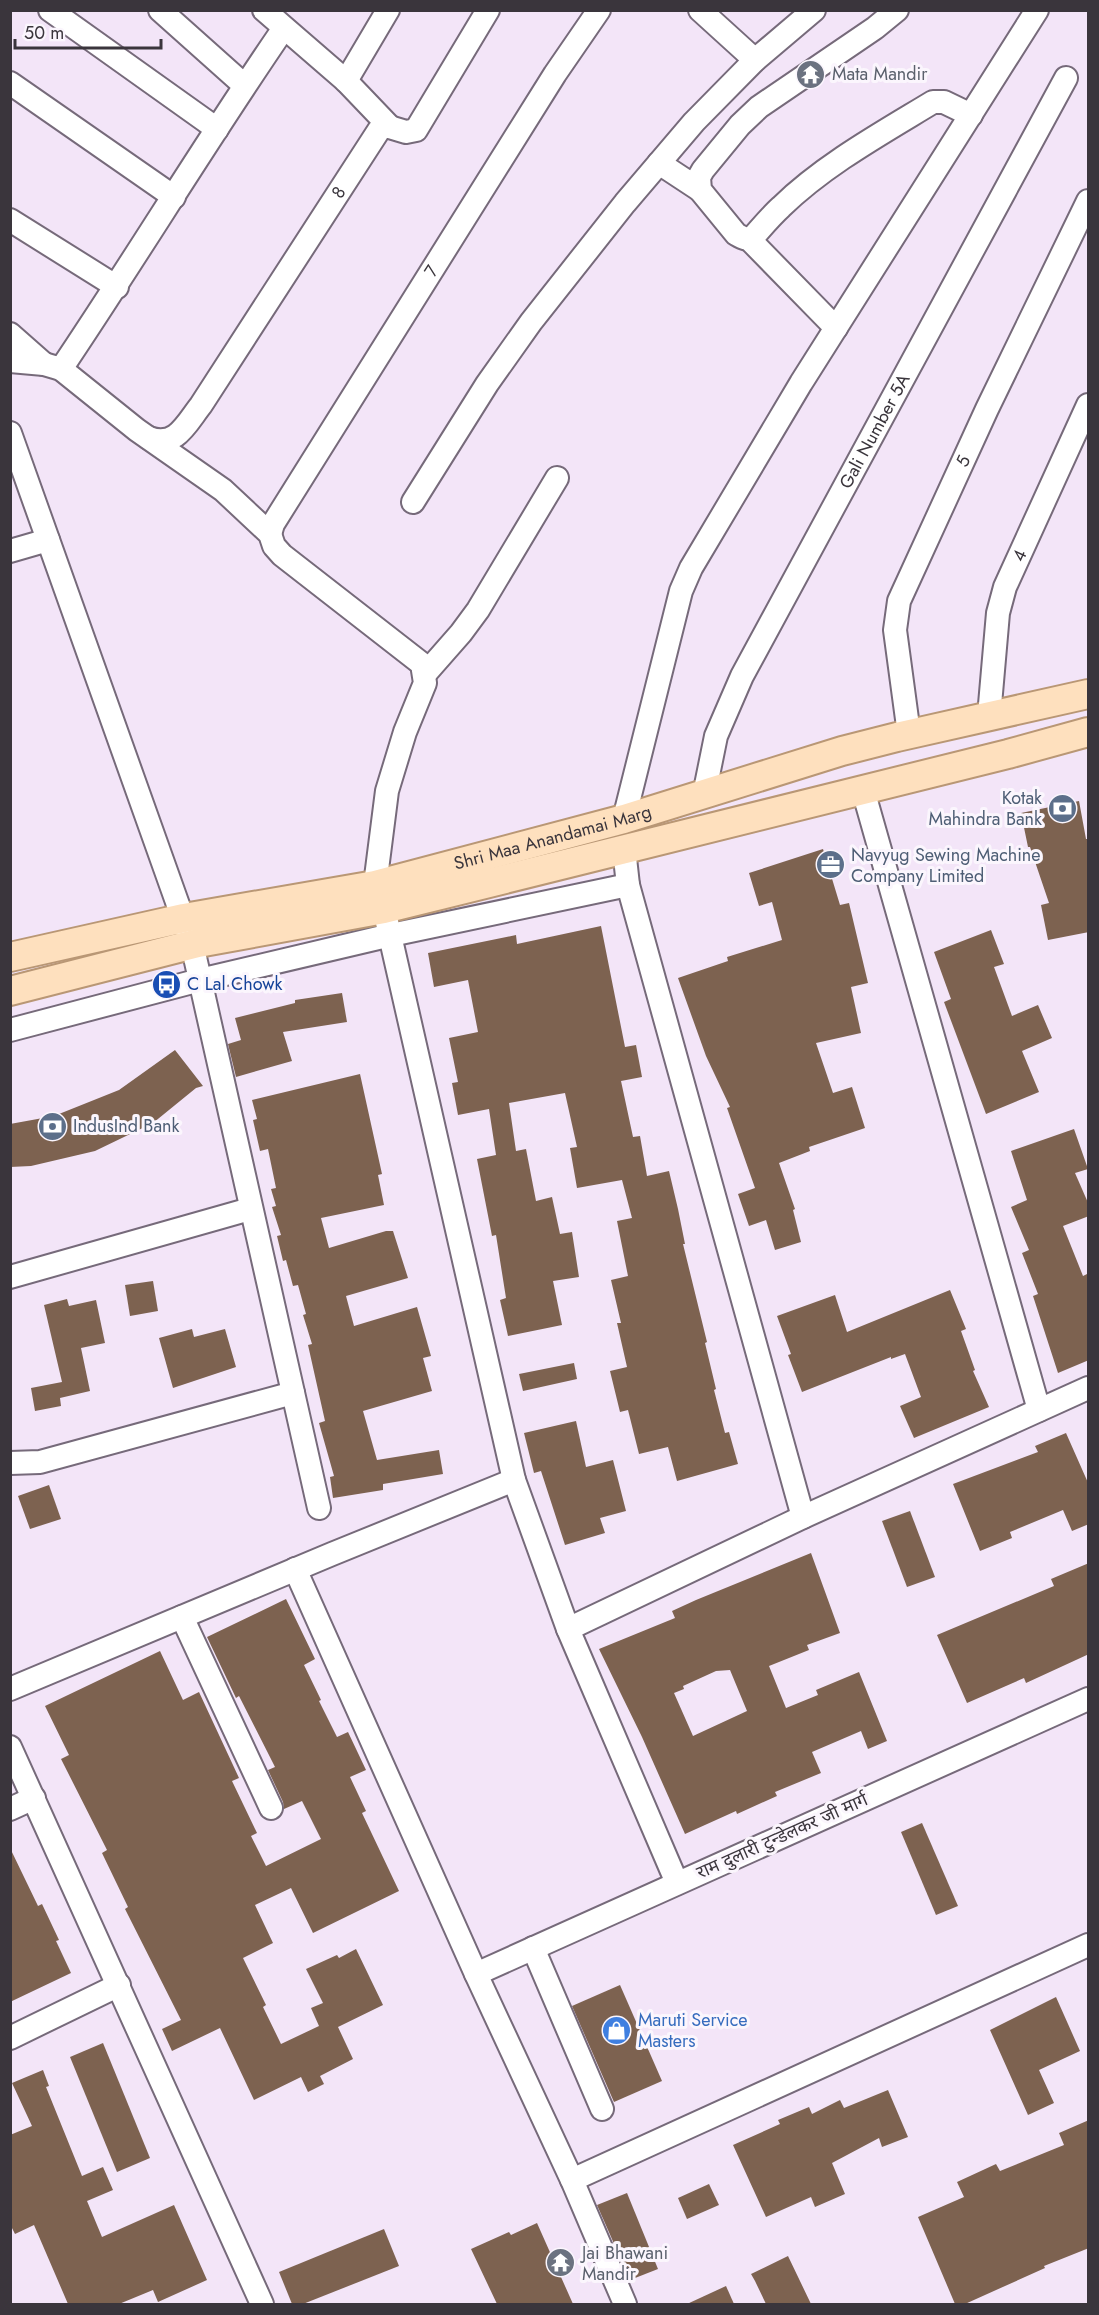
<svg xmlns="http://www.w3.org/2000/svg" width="1099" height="2315" font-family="Jost,'Noto Sans Devanagari',sans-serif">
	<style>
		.building { fill: #7d6250; fill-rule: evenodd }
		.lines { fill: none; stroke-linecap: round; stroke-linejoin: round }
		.minor-casing { stroke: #766a7a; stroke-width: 26 }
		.major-casing { stroke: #b99775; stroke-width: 32 }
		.minor { stroke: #fff; stroke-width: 22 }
		.major { stroke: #fee0be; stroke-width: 28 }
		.labels { text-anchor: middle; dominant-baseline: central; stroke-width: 6; stroke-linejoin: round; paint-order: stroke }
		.worship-label { font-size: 18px; fill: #5b616d; stroke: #fbf6fd; text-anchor: start }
		.street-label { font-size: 18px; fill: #3a353c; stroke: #fbf6fd }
		.service-label { font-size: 18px; fill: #4e5e75; stroke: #fbf6fd; text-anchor: start }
		.transit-label { font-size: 18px; fill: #164399; stroke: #fbf6fd; text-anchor: start }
		.shop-label { font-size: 18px; fill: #366cbe; stroke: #fbf6fd; text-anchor: start }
	</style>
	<rect width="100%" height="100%" fill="#f3e5f8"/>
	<g class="building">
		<polygon points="1079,801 1086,839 1089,839 1089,932 1048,940 1041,905 1049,903 1030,847 1028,847 1021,813"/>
		<polygon points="823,849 840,905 849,903 868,983 851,987 861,1033 816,1043 833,1093 852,1087 865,1128 809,1147 810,1151 779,1163 795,1209 793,1210 801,1242 775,1250 766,1220 749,1226 738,1194 755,1188 727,1108 730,1107 706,1056 678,978 728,961 727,957 782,940 772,902 759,906 749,873"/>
		<polygon points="601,926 625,1047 636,1045 642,1077 621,1081 633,1137 640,1136 647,1176 669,1171 678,1209 685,1244 683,1244 707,1342 705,1343 716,1389 714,1390 725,1433 729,1432 738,1464 677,1481 668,1447 639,1454 628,1410 620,1412 610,1371 627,1367 617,1323 621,1323 611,1280 628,1276 617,1221 632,1218 622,1180 577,1188 570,1148 577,1147 565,1093 509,1103 516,1151 526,1149 536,1201 552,1197 560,1234 572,1232 579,1277 553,1281 562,1325 508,1336 500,1300 506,1298 496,1235 492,1236 477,1159 496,1155 489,1109 458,1115 452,1083 458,1082 449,1038 478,1032 468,980 434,987 428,953 516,935 517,944"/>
		<polygon points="991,930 1004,964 994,967 1012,1016 1038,1005 1052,1038 1022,1051 1039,1092 986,1114 944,1002 951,999 934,952"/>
		<polygon points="342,993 347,1022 283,1032 292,1061 236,1077 228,1044 241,1040 235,1018 295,1003 295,1000"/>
		<polygon points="175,1050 203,1086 196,1088 153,1123 95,1151 31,1166 10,1167 10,1124 54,1116 119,1090"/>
		<polygon points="360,1074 382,1174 378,1175 384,1205 321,1218 329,1248 386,1231 393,1231 408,1278 346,1296 354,1326 417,1307 431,1356 423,1358 432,1391 363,1411 377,1460 439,1450 443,1474 383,1484 383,1490 333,1498 330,1477 334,1476 319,1423 325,1421 308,1345 312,1344 303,1315 306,1314 298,1285 293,1286 286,1260 283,1261 277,1236 281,1235 272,1207 276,1206 271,1189 276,1188 268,1149 260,1151 253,1120 257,1119 252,1100"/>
		<polygon points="1074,1129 1088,1169 1075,1173 1089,1205 1089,1216 1063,1226 1083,1276 1089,1273 1089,1360 1058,1373 1033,1296 1038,1294 1022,1253 1029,1250 1011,1207 1027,1200 1011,1151"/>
		<polygon points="153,1281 158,1311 130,1316 125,1285"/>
		<polygon points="950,1290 966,1329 961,1331 975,1370 973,1371 989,1407 914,1438 900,1406 921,1397 905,1354 891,1359 891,1357 802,1392 788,1355 791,1354 777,1316 835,1295 847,1332"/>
		<polygon points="67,1299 69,1306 96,1300 105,1343 81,1348 90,1391 60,1398 61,1406 35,1411 31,1388 62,1382 44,1305"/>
		<polygon points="192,1329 194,1337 225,1329 236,1367 173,1388 159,1338"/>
		<polygon points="574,1363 577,1379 523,1391 519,1374"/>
		<polygon points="576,1421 586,1467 613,1460 626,1511 600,1518 605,1533 565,1545 541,1471 534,1473 524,1433"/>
		<polygon points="1066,1433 1089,1485 1089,1524 1072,1531 1063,1510 1010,1532 1012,1538 980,1551 953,1484 1038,1452 1035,1446"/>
		<polygon points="49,1485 61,1519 30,1529 18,1496"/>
		<polygon points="910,1511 935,1577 907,1587 882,1521"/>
		<path d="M811,1553l29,80 -33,12 2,5 -40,16 17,42 32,-13 -2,-5 43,-18 28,69 -19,8 -7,-18 -49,21 9,21 -46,19 2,4 -40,18 -1,-3 -51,23 -43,-97 -43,-88 76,-31 -3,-7 24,-11zM730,1670l17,41 -54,25 -19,-43 10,-4 -1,-3 33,-15z"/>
		<polygon points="1089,1563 1089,1654 1026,1683 1024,1678 967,1703 937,1635 1054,1586 1051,1579"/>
		<polygon points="286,1599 315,1659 304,1665 321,1700 319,1701 337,1737 348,1732 366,1770 350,1777 366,1811 362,1813 399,1891 313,1933 291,1888 255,1905 273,1943 243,1958 266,2005 263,2007 281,2044 319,2026 311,2008 323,2003 306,1969 337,1955 339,1958 356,1949 383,2005 338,2027 353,2059 320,2076 324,2084 308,2092 301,2077 254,2100 220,2028 172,2051 162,2029 181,2020 125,1909 128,1907 102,1853 107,1850 61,1759 69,1755 45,1706 160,1651 183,1700 199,1692 239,1778 232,1781 257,1833 251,1836 266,1866 321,1839 302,1801 284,1809 283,1802 268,1770 275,1767 239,1696 236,1698 207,1637"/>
		<polygon points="922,1823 958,1906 936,1915 901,1832"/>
		<polygon points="10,1848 38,1906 42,1904 59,1940 56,1941 71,1973 10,2002"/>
		<polygon points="620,1985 662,2081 614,2102 572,2006"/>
		<polygon points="1056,1997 1080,2051 1039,2070 1054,2103 1028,2115 990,2030"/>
		<polygon points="103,2043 150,2158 117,2172 70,2057"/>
		<polygon points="43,2070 49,2086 46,2087 82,2176 103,2167 113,2190 87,2201 102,2237 174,2205 207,2280 158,2302 153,2290 119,2304 68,2304 34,2225 15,2234 10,2224 10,2135 32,2126 12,2083"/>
		<polygon points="888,2090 908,2137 882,2147 879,2138 832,2163 845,2194 815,2207 811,2197 766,2217 733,2145 780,2124 778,2120 809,2107 812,2114 840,2100 844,2108"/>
		<polygon points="1089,2120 1089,2248 1044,2266 1045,2268 965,2304 955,2304 918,2217 964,2197 957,2182 996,2164 1000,2171 1064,2145 1059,2133"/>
		<polygon points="709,2184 719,2205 687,2219 678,2198"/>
		<polygon points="627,2193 658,2269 630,2280 597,2205"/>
		<polygon points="537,2223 573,2304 497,2304 471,2249 509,2232 511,2235"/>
		<polygon points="384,2229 399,2266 303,2304 292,2304 279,2272"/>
		<polygon points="788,2256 811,2304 766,2304 755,2281 751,2274"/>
		<polygon points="726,2286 734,2304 687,2304"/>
	</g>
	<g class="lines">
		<defs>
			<g id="minor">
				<polyline points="50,10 217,129"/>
				<polyline points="160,10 244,85"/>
				<polyline points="264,10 346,81 390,127"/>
				<polyline points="700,10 755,60"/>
				<path d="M897,10l-22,18 -116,79 -19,18 -37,45 -4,7 1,13 36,44c7,4 10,6 17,3 9,-10 18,-21 28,-30 43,-42 101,-74 152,-105h11l27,13"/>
				<polyline points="346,81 388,10"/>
				<polyline points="10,83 174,197"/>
				<polyline points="659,163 700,190"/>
				<polyline points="10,220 117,287"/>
				<polyline points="749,239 836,328"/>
				<polyline points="10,334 44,364"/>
				<polyline points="10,361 44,364 61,369 137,430 223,490 270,534 274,546 282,555 422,664 425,683 405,732 387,791 375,885"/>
				<path d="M61,369c76,-113 146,-229 223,-341"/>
				<polyline points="10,433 192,944 319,1508"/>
				<path id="s1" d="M149,438c27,10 37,-14 52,-33l178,-275 7,-4 20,6 10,-2 72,-120"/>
				<polyline points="413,502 487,384 531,322 625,203 694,122 755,60 814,10"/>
				<path id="s2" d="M270,534l3,-10 282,-450 44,-64"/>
				<polyline points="10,551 48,540"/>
				<polyline points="425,674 461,633 478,610 557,478"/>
				<path id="s3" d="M989,716l9,-103 7,-26 83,-182"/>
				<path id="s4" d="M909,734l-14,-104 4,-29 88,-192 101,-208"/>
				<polyline points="863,790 1039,1410"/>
				<path id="s5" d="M704,795l12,-59 26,-60 324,-598"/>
				<polyline points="624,819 681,591 691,568 801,383 1037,10"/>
				<polyline points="624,849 628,885 803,1517"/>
				<polyline points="384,909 514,1480 568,1629 677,1883"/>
				<polyline points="10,1030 200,980 391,935 628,885"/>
				<polyline points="10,1277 250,1209"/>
				<polyline points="10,1463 40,1462 293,1393"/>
				<polyline points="295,1569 476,1974 572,2180 625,2304"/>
				<polyline points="182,1617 271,1808"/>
				<polyline points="568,1629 803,1517 1088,1388"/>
				<polyline points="10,1689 332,1554 514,1480"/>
				<polyline points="10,1747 262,2304"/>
				<polyline points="10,1809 34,1798"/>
				<polyline points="533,1948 602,2109"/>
				<polyline points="476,1974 1088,1699"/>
				<polyline points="10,2038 119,1985"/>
				<polyline points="572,2180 1088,1945"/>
			</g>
			<g id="major">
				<path id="s6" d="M10,957l174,-39 191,-33 249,-66 218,-68 55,-14 191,-43"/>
				<polyline points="10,991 198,943 384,909 1008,754 1088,732"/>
			</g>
		</defs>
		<use href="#minor" class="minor-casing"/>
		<use href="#major" class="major-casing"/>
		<use href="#minor" class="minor"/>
		<use href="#major" class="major"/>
	</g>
	<defs>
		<symbol id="temple-disc" viewBox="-11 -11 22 22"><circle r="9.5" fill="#6b7280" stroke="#fbf6fd"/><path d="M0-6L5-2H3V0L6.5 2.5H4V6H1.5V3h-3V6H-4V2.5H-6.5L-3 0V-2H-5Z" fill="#fff"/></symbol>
		<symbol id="bank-disc" viewBox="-11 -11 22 22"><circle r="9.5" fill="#5c6f8a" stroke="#fbf6fd"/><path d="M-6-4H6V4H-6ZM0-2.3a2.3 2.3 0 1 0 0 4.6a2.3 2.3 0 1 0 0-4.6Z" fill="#fff"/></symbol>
		<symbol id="office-disc" viewBox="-11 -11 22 22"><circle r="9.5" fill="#5c6f8a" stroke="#fbf6fd"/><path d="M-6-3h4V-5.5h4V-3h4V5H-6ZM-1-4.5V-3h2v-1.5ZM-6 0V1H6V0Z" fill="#fff"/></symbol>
		<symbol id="bus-disc" viewBox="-11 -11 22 22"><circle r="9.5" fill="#1a4fb4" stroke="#fbf6fd"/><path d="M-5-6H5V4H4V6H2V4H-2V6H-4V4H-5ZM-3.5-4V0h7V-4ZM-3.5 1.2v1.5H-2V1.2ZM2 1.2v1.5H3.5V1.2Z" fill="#fff"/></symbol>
		<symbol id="shop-disc" viewBox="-11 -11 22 22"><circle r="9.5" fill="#3f7fe0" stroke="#fbf6fd"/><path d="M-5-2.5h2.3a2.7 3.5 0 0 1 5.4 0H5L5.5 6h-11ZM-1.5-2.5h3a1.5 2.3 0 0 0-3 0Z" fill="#fff"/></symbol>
	</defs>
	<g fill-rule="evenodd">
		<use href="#temple-disc" x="794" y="58" width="33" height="33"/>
		<use href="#bank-disc" x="1046" y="792" width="33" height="33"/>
		<use href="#office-disc" x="814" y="848" width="33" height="33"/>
		<use href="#bus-disc" x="150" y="968" width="33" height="33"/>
		<use href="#bank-disc" x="36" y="1110" width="33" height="33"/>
		<use href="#shop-disc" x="600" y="2014" width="33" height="33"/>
		<use href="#temple-disc" x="544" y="2246" width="33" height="33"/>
	</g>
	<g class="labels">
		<g class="worship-label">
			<text x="832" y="74">Mata Mandir</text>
			<text x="582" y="2253">Jai Bhawani<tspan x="582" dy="21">Mandir</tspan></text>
		</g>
		<g class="street-label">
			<text stroke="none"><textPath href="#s1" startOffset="321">8</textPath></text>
			<text stroke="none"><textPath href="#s2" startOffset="309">7</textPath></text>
			<text stroke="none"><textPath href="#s5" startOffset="404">Gali Number 5A</textPath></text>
			<text stroke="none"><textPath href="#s4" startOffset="288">5</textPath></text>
			<text stroke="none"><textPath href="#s3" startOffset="165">4</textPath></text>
			<text stroke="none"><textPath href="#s6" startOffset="556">Shri Maa Anandamai Marg</textPath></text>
			<text transform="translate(782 1836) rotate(-24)">राम दुलारी टुन्डेलकर जी मार्ग</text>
		</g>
		<g class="service-label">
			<text x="1042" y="798" text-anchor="end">Kotak<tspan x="1042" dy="21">Mahindra Bank</tspan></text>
			<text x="851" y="855">Navyug Sewing Machine<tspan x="851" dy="21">Company Limited</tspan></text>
			<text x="73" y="1126">IndusInd Bank</text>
		</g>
		<g class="transit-label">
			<text x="187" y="984">C Lal Chowk</text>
		</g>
		<g class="shop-label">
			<text x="638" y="2020">Maruti Service<tspan x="638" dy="21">Masters</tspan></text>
		</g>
	</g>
	<rect width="1099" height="2315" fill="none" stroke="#3a353c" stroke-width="24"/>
	<path d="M15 39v9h146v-9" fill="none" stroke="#3a353c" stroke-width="3"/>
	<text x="24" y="39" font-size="18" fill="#3a353c" stroke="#fbf6fd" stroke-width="4.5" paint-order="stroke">50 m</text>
</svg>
